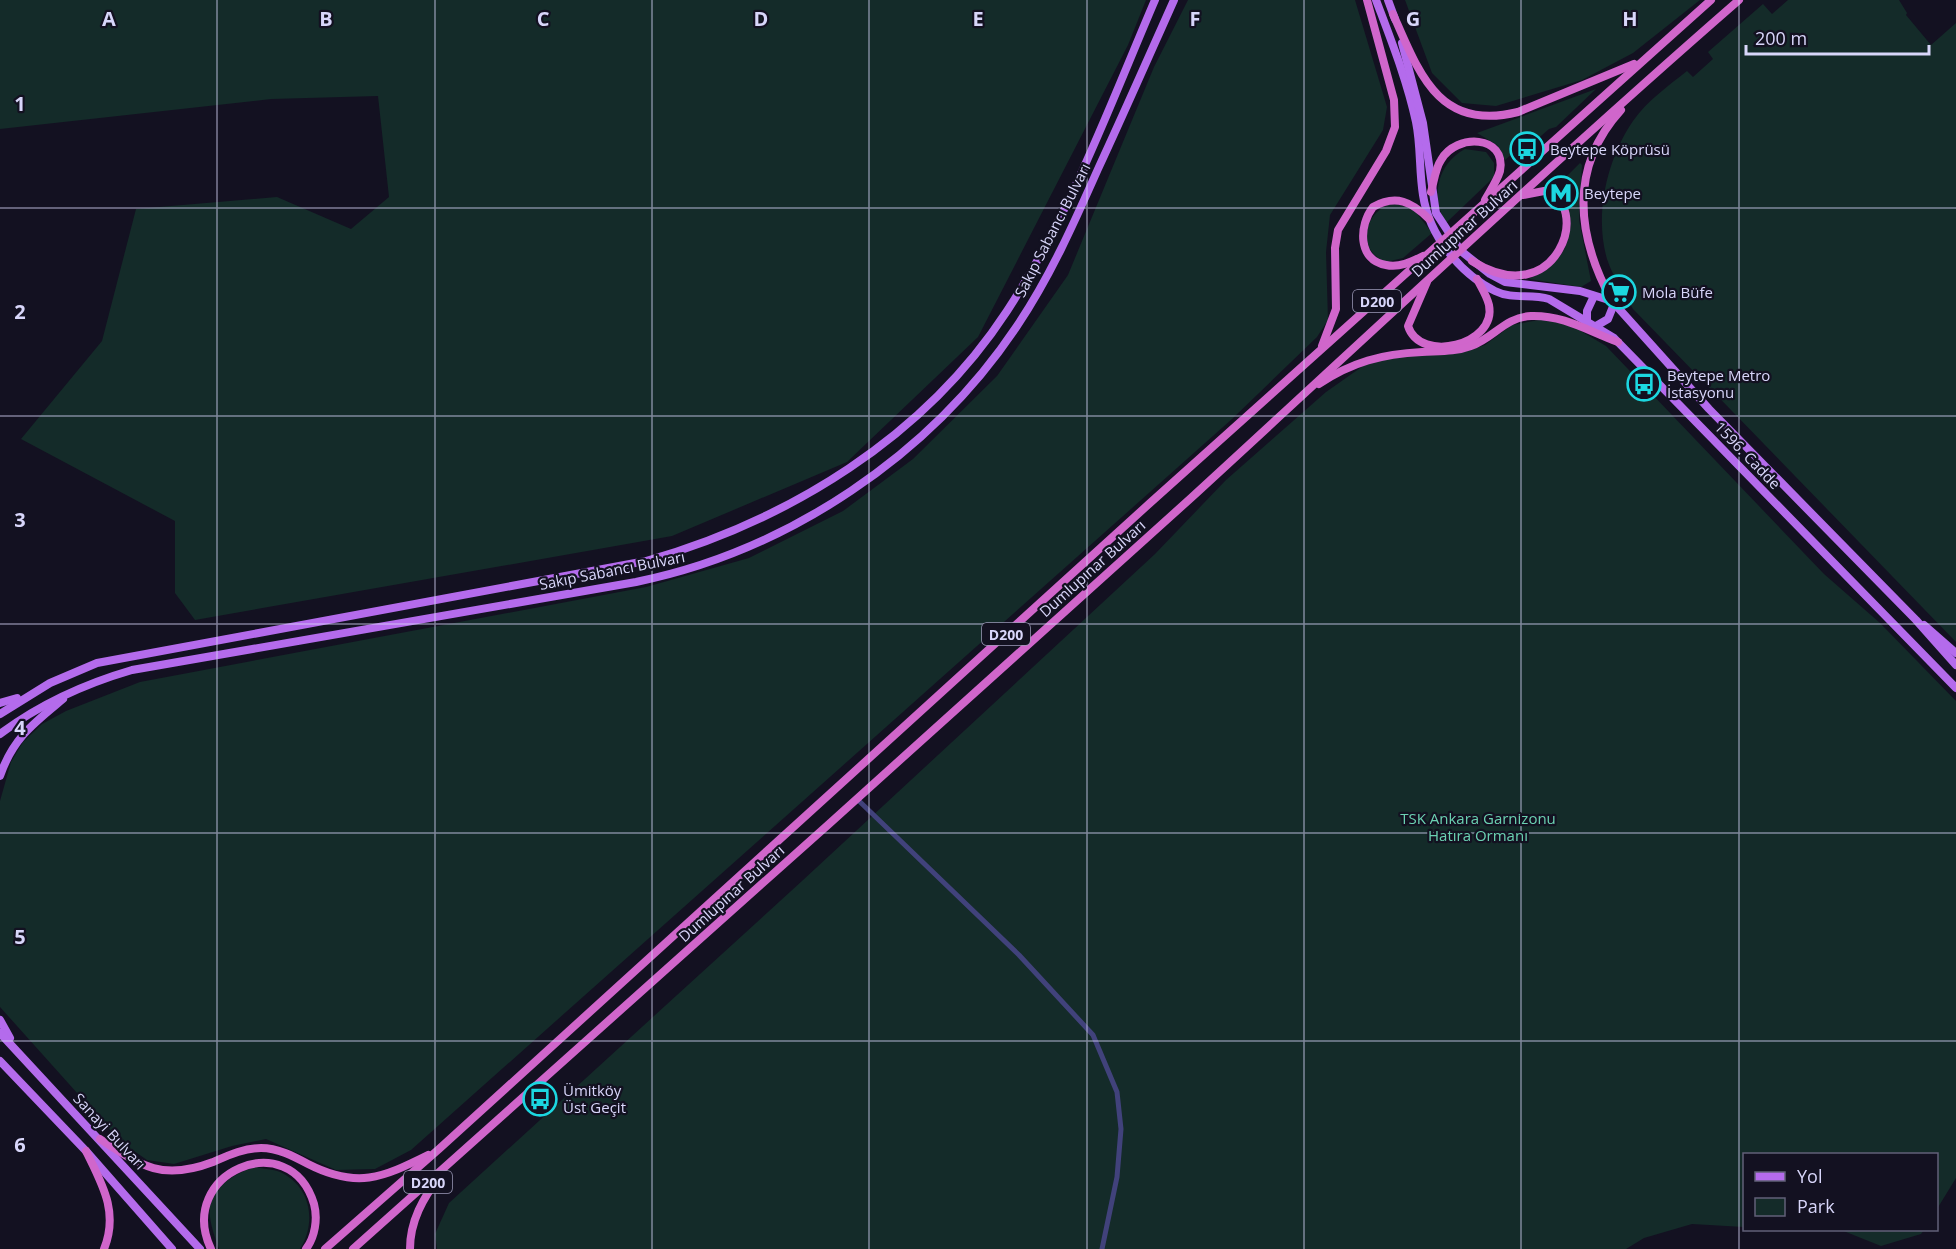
<svg xmlns="http://www.w3.org/2000/svg" width="1956" height="1249" font-family="'Open Sans',sans-serif">
	<style>
		.green { fill: #142b29 }
		.lines { fill: none; stroke-linecap: round; stroke-linejoin: round }
		.minor { stroke: #41427b; stroke-width: 5 }
		.primary { stroke: #b46bec; stroke-width: 8 }
		.trunk { stroke: #d066cb; stroke-width: 8 }
		.grid { fill: none; stroke: #d8d6fa; stroke-width: 1.5; stroke-opacity: 0.55 }
		.labels { text-anchor: middle; dominant-baseline: central; stroke-width: 4.5; stroke-linejoin: round; paint-order: stroke }
		.shield { fill: #131121; stroke: #9d9bb9; stroke-width: 1.5 }
		.shield-label { font-size: 14px; font-weight: bold; fill: #d8d6fa }
		.poi-label { font-size: 15px; fill: #d8d6fa; stroke: #131121; text-anchor: start }
		.street-label { font-size: 15px; fill: #d8d6fa; stroke: #131121 }
		.park-label { font-size: 15px; fill: #6bd1b2; stroke: #131121 }
		.grid-label { font-size: 20px; text-anchor: middle; font-weight: bold; fill: #d8d6fa; stroke: #131121; stroke-width: 4.5; stroke-linejoin: round; paint-order: stroke }
	</style>
	<rect width="100%" height="100%" fill="#131121"/>
	<g class="green">
		<polygon points="0,0 1146,0 1128,45 978,337 847,462 672,536 195,620 175,593 175,521 21,439 102,341 136,209 277,197 351,229 389,197 378,96 271,99 0,129"/>
		<polygon points="1188,0 1355,0 1387,107 1383,130 1330,215 1326,252 1328,320 1317,337 1232,419 411,1150 375,1169 336,1170 266,1139 232,1146 174,1164 147,1160 121,1142 0,1007 0,801 11,762 23,742 42,724 66,711 140,682 646,587 749,558 843,511 913,459 997,376 1068,275 1154,67"/>
		<polygon points="1405,0 1700,0 1633,53 1582,80 1496,106 1462,103 1432,73"/>
		<path d="M1788,0h111l8,13 -1,2 25,30 25,-22v619l-323,-333c-9,-16 -20,-32 -26,-50 -13,-44 0,-100 26,-138 14,-20 35,-35 54,-50l6,6 20,-18 -5,-7 55,-48 9,10z"/>
		<polygon points="1596,89 1556,127 1549,129 1519,155 1515,151 1505,160 1497,145 1477,133"/>
		<path d="M1465,149l21,3 8,11v14l-48,46c-16,-26 -9,-59 19,-74z"/>
		<path d="M1580,163l2,2 -3,55 12,61 -10,6 -52,-8c13,-7 29,-17 36,-31 6,-11 4,-41 -4,-51 -4,-6 -10,-7 -17,-9l15,-11 4,3z"/>
		<path d="M1396,203l19,8 17,22 -29,25 -17,4c-32,-12 -21,-55 10,-59z"/>
		<polygon points="1544,319 1569,324 1606,346 1824,574 1880,623 1956,701 1956,1178 1937,1209 1936,1154 1744,1154 1744,1227 1692,1224 1644,1238 1626,1249 437,1249 435,1234 449,1203 802,881 1155,554 1226,480 1326,392 1373,359 1464,352 1485,345 1512,325"/>
		<path d="M256,1167c7,2 17,2 24,5 31,14 37,50 20,77h-81c-4,-12 -11,-29 -9,-43 3,-20 29,-35 46,-39z"/>
		<polygon points="1841,1230 1924,1230 1921,1234 1881,1246"/>
	</g>
	<g class="lines">
		<polyline class="minor" points="857,799 1019,955 1093,1035 1117,1092 1121,1129 1117,1177 1102,1249"/>
		<g class="primary">
			<path d="M1376,0c15,40 31,80 40,122 5,24 3,49 7,73 6,40 36,78 72,96 18,9 36,2 54,8l65,39 342,350"/>
			<polyline points="1388,0 1395,19"/>
			<polyline points="1402,43 1423,123 1436,213 1461,251 1490,274 1505,282 1580,291 1612,301 1709,409 1916,620 1956,665"/>
			<polyline points="1587,320 1587,311 1594,296"/>
			<polyline points="1596,326 1608,319 1614,304"/>
			<polyline points="1924,625 1956,653"/>
			<polyline points="0,703 17,698"/>
			<path d="M0,714l50,-31 47,-20 549,-102c143,-41 278,-123 361,-250 63,-96 103,-206 148,-311"/>
			<path d="M0,734c40,-30 84,-50 132,-64l504,-88c152,-31 295,-127 381,-256 33,-49 57,-103 81,-157 26,-56 51,-113 76,-169"/>
			<path d="M0,776c13,-38 34,-53 63,-77"/>
			<polyline points="0,1020 10,1038"/>
			<polyline points="0,1033 200,1249"/>
			<polyline points="0,1061 86,1151 172,1249"/>
		</g>
		<g class="trunk">
			<path d="M1393,14c26,59 46,118 125,98l116,-48"/>
			<path d="M1431,192c3,-10 4,-23 10,-32 15,-27 66,-25 59,11 -3,10 -10,20 -15,29"/>
			<path d="M1423,256c-12,6 -24,12 -37,9 -29,-5 -27,-40 -13,-58 23,-13 39,-5 56,12"/>
			<path d="M1472,261c87,54 121,-60 72,-70l-21,4"/>
			<path d="M1427,282l-19,44c12,38 89,19 81,-21 -2,-9 -8,-18 -12,-26"/>
			<path d="M1612,301c-35,-64 -44,-133 9,-191"/>
			<polyline points="1322,346 1336,309 1335,248 1338,230 1386,151 1395,127 1394,100 1367,0"/>
			<path d="M1319,384c33,-22 63,-30 103,-32 17,-1 33,0 49,-6 23,-8 34,-29 60,-30 33,-1 57,15 87,26"/>
			<path d="M100,1139c42,28 63,42 113,23 16,-7 31,-14 48,-14 17,0 32,8 47,16 49,25 74,14 120,-9"/>
			<path d="M86,1151c16,33 33,61 18,98"/>
			<path d="M211,1249c-36,-76 79,-125 103,-45 4,15 1,33 -8,45"/>
			<polyline points="325,1249 439,1149 1150,503 1711,0"/>
			<path d="M353,1249c280,-250 560,-499 838,-751 182,-167 362,-336 548,-498"/>
			<path d="M410,1249c0,-28 13,-51 30,-73"/>
		</g>
	</g>
	<path class="grid" d="M217,0v1249M435,0v1249M652,0v1249M869,0v1249M1087,0v1249M1304,0v1249M1521,0v1249M1739,0v1249M0,208h1956M0,416h1956M0,624h1956M0,833h1956M0,1041h1956"/>
	<defs>
		<symbol id="bus-ring" viewBox="-11 -11 22 22"><circle r="9.5" fill="#131121" stroke="#1cd7e0" stroke-width="1.5"/><path d="M-5-6H5V4H4V6H2V4H-2V6H-4V4H-5ZM-3.5-4V0h7V-4ZM-3.5 1.2v1.5H-2V1.2ZM2 1.2v1.5H3.5V1.2Z" fill="#1cd7e0"/></symbol>
		<symbol id="metro-ring" viewBox="-11 -11 22 22"><circle r="9.5" fill="#131121" stroke="#1cd7e0" stroke-width="1.5"/><path d="M-5.5 5V-5H-3L0 0L3-5H5.5V5H3V-.5L0 4L-3-.5V5Z" fill="#1cd7e0"/></symbol>
		<symbol id="supermarket-ring" viewBox="-11 -11 22 22"><circle r="9.5" fill="#131121" stroke="#1cd7e0" stroke-width="1.5"/><path d="M-6-5.5h2.5l.6 2H6L4.5 2H-2.5L-4.4-4H-6ZM-1.5 3.2a1.3 1.3 0 1 0 .1 0ZM3 3.2a1.3 1.3 0 1 0 .1 0Z" fill="#1cd7e0"/></symbol>
	</defs>
	<g fill-rule="evenodd">
		<use href="#bus-ring" x="1508" y="130" width="38" height="38"/>
		<use href="#metro-ring" x="1542" y="174" width="38" height="38"/>
		<use href="#supermarket-ring" x="1600" y="273" width="38" height="38"/>
		<use href="#bus-ring" x="1625" y="365" width="38" height="38"/>
		<use href="#bus-ring" x="521" y="1080" width="38" height="38"/>
	</g>
	<g class="labels">
		<g class="shield">
			<rect x="1353" y="290" width="48" height="22" rx="4.5"/>
			<rect x="982" y="623" width="48" height="22" rx="4.5"/>
			<rect x="404" y="1171" width="48" height="22" rx="4.5"/>
		</g>
		<g class="shield-label">
			<text x="1377" y="301">D200</text>
			<text x="1006" y="634">D200</text>
			<text x="428" y="1182">D200</text>
		</g>
		<g class="poi-label">
			<text x="1550" y="149">Beytepe Köprüsü</text>
			<text x="1584" y="193">Beytepe</text>
			<text x="1642" y="292">Mola Büfe</text>
			<text x="1667" y="375">Beytepe Metro<tspan x="1667" dy="17">İstasyonu</tspan></text>
			<text x="563" y="1090">Ümitköy<tspan x="563" dy="17">Üst Geçit</tspan></text>
		</g>
		<g class="street-label">
			<text transform="translate(1464 228) rotate(-42)">Dumlupınar Bulvarı</text>
			<text transform="translate(1052 230) rotate(-63)">Sakıp Sabancı Bulvarı</text>
			<text transform="translate(1748 455) rotate(46)">1596. Cadde</text>
			<text transform="translate(1092 568) rotate(-42)">Dumlupınar Bulvarı</text>
			<text transform="translate(612 570) rotate(-11)">Sakıp Sabancı Bulvarı</text>
			<text transform="translate(731 893) rotate(-42)">Dumlupınar Bulvarı</text>
			<text transform="translate(110 1131) rotate(47)">Sanayi Bulvarı</text>
		</g>
		<g class="park-label">
			<text x="1478" y="818">TSK Ankara Garnizonu<tspan x="1478" dy="17">Hatıra Ormanı</tspan></text>
		</g>
	</g>
	<g class="grid-label">
		<text x="109" y="26">A</text>
		<text x="326" y="26">B</text>
		<text x="543" y="26">C</text>
		<text x="761" y="26">D</text>
		<text x="978" y="26">E</text>
		<text x="1195" y="26">F</text>
		<text x="1413" y="26">G</text>
		<text x="1630" y="26">H</text>
		<text x="20" y="111">1</text>
		<text x="20" y="319">2</text>
		<text x="20" y="527">3</text>
		<text x="20" y="735">4</text>
		<text x="20" y="944">5</text>
		<text x="20" y="1152">6</text>
	</g>
	<rect x="1743" y="1153" width="195" height="78" fill="#131121" stroke="#626078" stroke-width="1.5"/>
	<rect x="1755" y="1172" width="30" height="9" fill="#b46bec" stroke="#626078" stroke-width="1.5"/>
	<text x="1797" y="1183" font-size="18" fill="#d8d6fa">Yol</text>
	<rect x="1755" y="1198" width="30" height="18" fill="#142b29" stroke="#626078" stroke-width="1.5"/>
	<text x="1797" y="1213" font-size="18" fill="#d8d6fa">Park</text>
	<path d="M1746 45v9h183v-9" fill="none" stroke="#d8d6fa" stroke-width="3"/>
	<text x="1755" y="45" font-size="18" fill="#d8d6fa" stroke="#131121" stroke-width="4.5" paint-order="stroke">200 m</text>
</svg>
